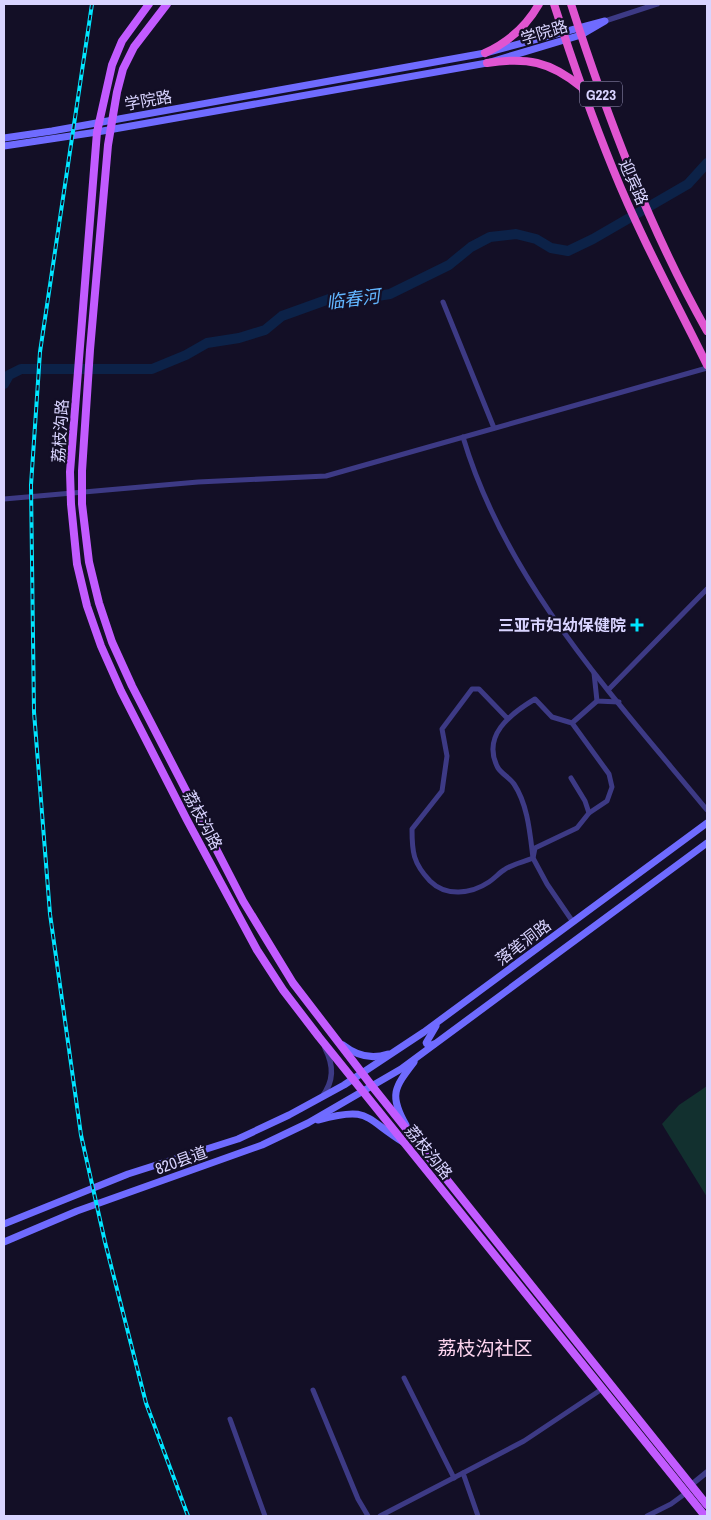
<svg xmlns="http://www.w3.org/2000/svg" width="711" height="1520" font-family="'Archivo Narrow','Noto Sans SC',sans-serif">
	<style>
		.green { fill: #12302f }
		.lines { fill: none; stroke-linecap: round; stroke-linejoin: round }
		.river { stroke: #0c2248; stroke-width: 10 }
		.minor { stroke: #3d3a85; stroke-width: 5 }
		.tertiary { stroke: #3d3a85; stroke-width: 5.5 }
		.secondary { stroke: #6f6bff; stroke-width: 7 }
		.primary { stroke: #c25bff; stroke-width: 8 }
		.trunk { stroke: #e055d1; stroke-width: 8 }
		.rail-casing { stroke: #00e5ff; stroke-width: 4 }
		.rail { stroke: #130f26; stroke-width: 2; stroke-dasharray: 5.5; stroke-linecap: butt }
		.poi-dot { fill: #00e5ff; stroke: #130f26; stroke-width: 2 }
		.labels { text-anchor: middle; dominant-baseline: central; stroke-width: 4.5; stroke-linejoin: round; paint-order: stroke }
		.shield { fill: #130f26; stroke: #9e99be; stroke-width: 1 }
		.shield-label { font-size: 15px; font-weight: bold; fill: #d9d4ff }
		.street-label { font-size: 16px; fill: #d9d4ff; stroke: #130f26 }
		.poi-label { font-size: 16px; font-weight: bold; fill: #d9d4ff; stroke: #130f26; text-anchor: end }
		.water-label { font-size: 18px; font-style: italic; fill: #62b6ff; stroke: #130f26 }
		.quarter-label { font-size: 19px; fill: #ffd6f0; stroke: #130f26 }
	</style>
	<rect width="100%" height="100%" fill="#130f26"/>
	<polygon class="green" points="707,1086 707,1197 662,1124 679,1105"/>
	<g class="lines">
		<polyline class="river" points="4,384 9,375 21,369 152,369 186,355 207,343 239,338 265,330 282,316 332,298 365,298 390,294 449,265 471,247 490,237 516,234 536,239 551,248 568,251 593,239 688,184 707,163"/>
		<g class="minor">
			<polyline points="443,302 494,428"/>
			<path d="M463,437c43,145 150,259 244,373"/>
			<polyline points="4,499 198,482 326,476 707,368"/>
			<polyline points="594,673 597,701 619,702"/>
			<polyline points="608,690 707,589"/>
			<path d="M507,718l-28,-29h-7l-30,40 5,27 -5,35 -30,38c0,23 1,34 18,52 16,16 41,13 59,1 6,-4 10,-9 15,-12 8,-6 20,-8 29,-12 -3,-24 -5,-53 -19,-74 -4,-6 -12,-10 -16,-16 -17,-32 12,-54 37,-69l17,18 20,6 37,51 3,13 -5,14 -18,12"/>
			<polyline points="572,723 597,701"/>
			<polyline points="571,778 585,801 589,813 577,828 535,848 533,858 547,884 573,922"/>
			<polyline points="404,1378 454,1478"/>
			<polyline points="313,1390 358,1499 368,1516"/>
			<polyline points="230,1419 265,1516"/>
			<polyline points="380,1516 463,1473"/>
			<polyline points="478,1516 463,1473 524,1441 602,1389"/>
			<polyline points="647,1516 671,1504 686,1493"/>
		</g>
		<g class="tertiary">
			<polyline points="605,21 657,4"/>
			<path d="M322,1097c12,-16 12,-31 3,-49"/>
			<polyline points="691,1485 707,1472"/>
		</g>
		<g class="secondary">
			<polyline points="4,138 52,131 485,53 605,21 581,35 487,63 97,132 4,146"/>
			<polyline points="434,1044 429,1046 426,1043 436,1026"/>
			<path d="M343,1045c14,11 28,15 45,9"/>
			<path d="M318,1120c52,-14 45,-3 85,22"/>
			<path d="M406,1125c-17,-30 -12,-37 8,-63"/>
			<polyline points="4,1224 128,1174 238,1139 289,1115 344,1085 424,1032 707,823"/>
			<polyline points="4,1242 77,1211 262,1145 308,1123 401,1069 707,843"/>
		</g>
		<g class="primary">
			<polyline points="149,4 122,41 112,65 97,132 70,472 71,504 77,564 87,606 101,646 121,691 187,820 257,950 283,990 319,1037 705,1516"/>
			<polyline points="167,4 134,47 123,69 117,92 108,145 90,350 82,471 82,504 89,562 99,603 112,642 132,686 243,901 293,983 372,1086 707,1505"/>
		</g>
		<g class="trunk">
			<path d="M554,4c18,56 37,111 59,165 27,67 62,131 94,196"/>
			<path d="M571,4c36,112 78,224 136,327"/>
			<path d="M485,53c24,-11 41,-26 54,-49"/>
			<path d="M487,63c39,-6 63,-2 94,24"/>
		</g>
		<defs>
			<polyline id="rail" points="92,4 40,352 31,485 34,712 50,914 81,1135 105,1242 146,1403 188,1516"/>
		</defs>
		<use href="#rail" class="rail-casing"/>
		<use href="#rail" class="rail"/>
	</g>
	<path class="poi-dot" d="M634.5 617.5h5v5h5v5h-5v5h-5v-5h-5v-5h5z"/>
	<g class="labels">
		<rect class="shield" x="580" y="81.5" width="42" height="25" rx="4"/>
		<g class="shield-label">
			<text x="601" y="94">G223</text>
		</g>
		<g class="street-label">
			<text transform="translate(544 32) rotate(-17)">学院路</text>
			<text transform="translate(148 100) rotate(-10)">学院路</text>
			<text transform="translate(634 182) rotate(66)">迎宾路</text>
			<text transform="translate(60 431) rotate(-86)">荔枝沟路</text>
			<text transform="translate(203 820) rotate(62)">荔枝沟路</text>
			<text transform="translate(523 942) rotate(-37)">落笔洞路</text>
			<text transform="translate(429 1152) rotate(51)">荔枝沟路</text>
			<text transform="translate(181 1160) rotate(-20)">820县道</text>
		</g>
		<g class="poi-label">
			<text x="626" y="625">三亚市妇幼保健院</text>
		</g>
		<g class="water-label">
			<text transform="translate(353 299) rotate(-7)">临春河</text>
		</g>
		<g class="quarter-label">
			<text x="485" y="1348">荔枝沟社区</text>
		</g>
	</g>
	<rect width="711" height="1520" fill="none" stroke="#d9d4ff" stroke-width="10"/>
</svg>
